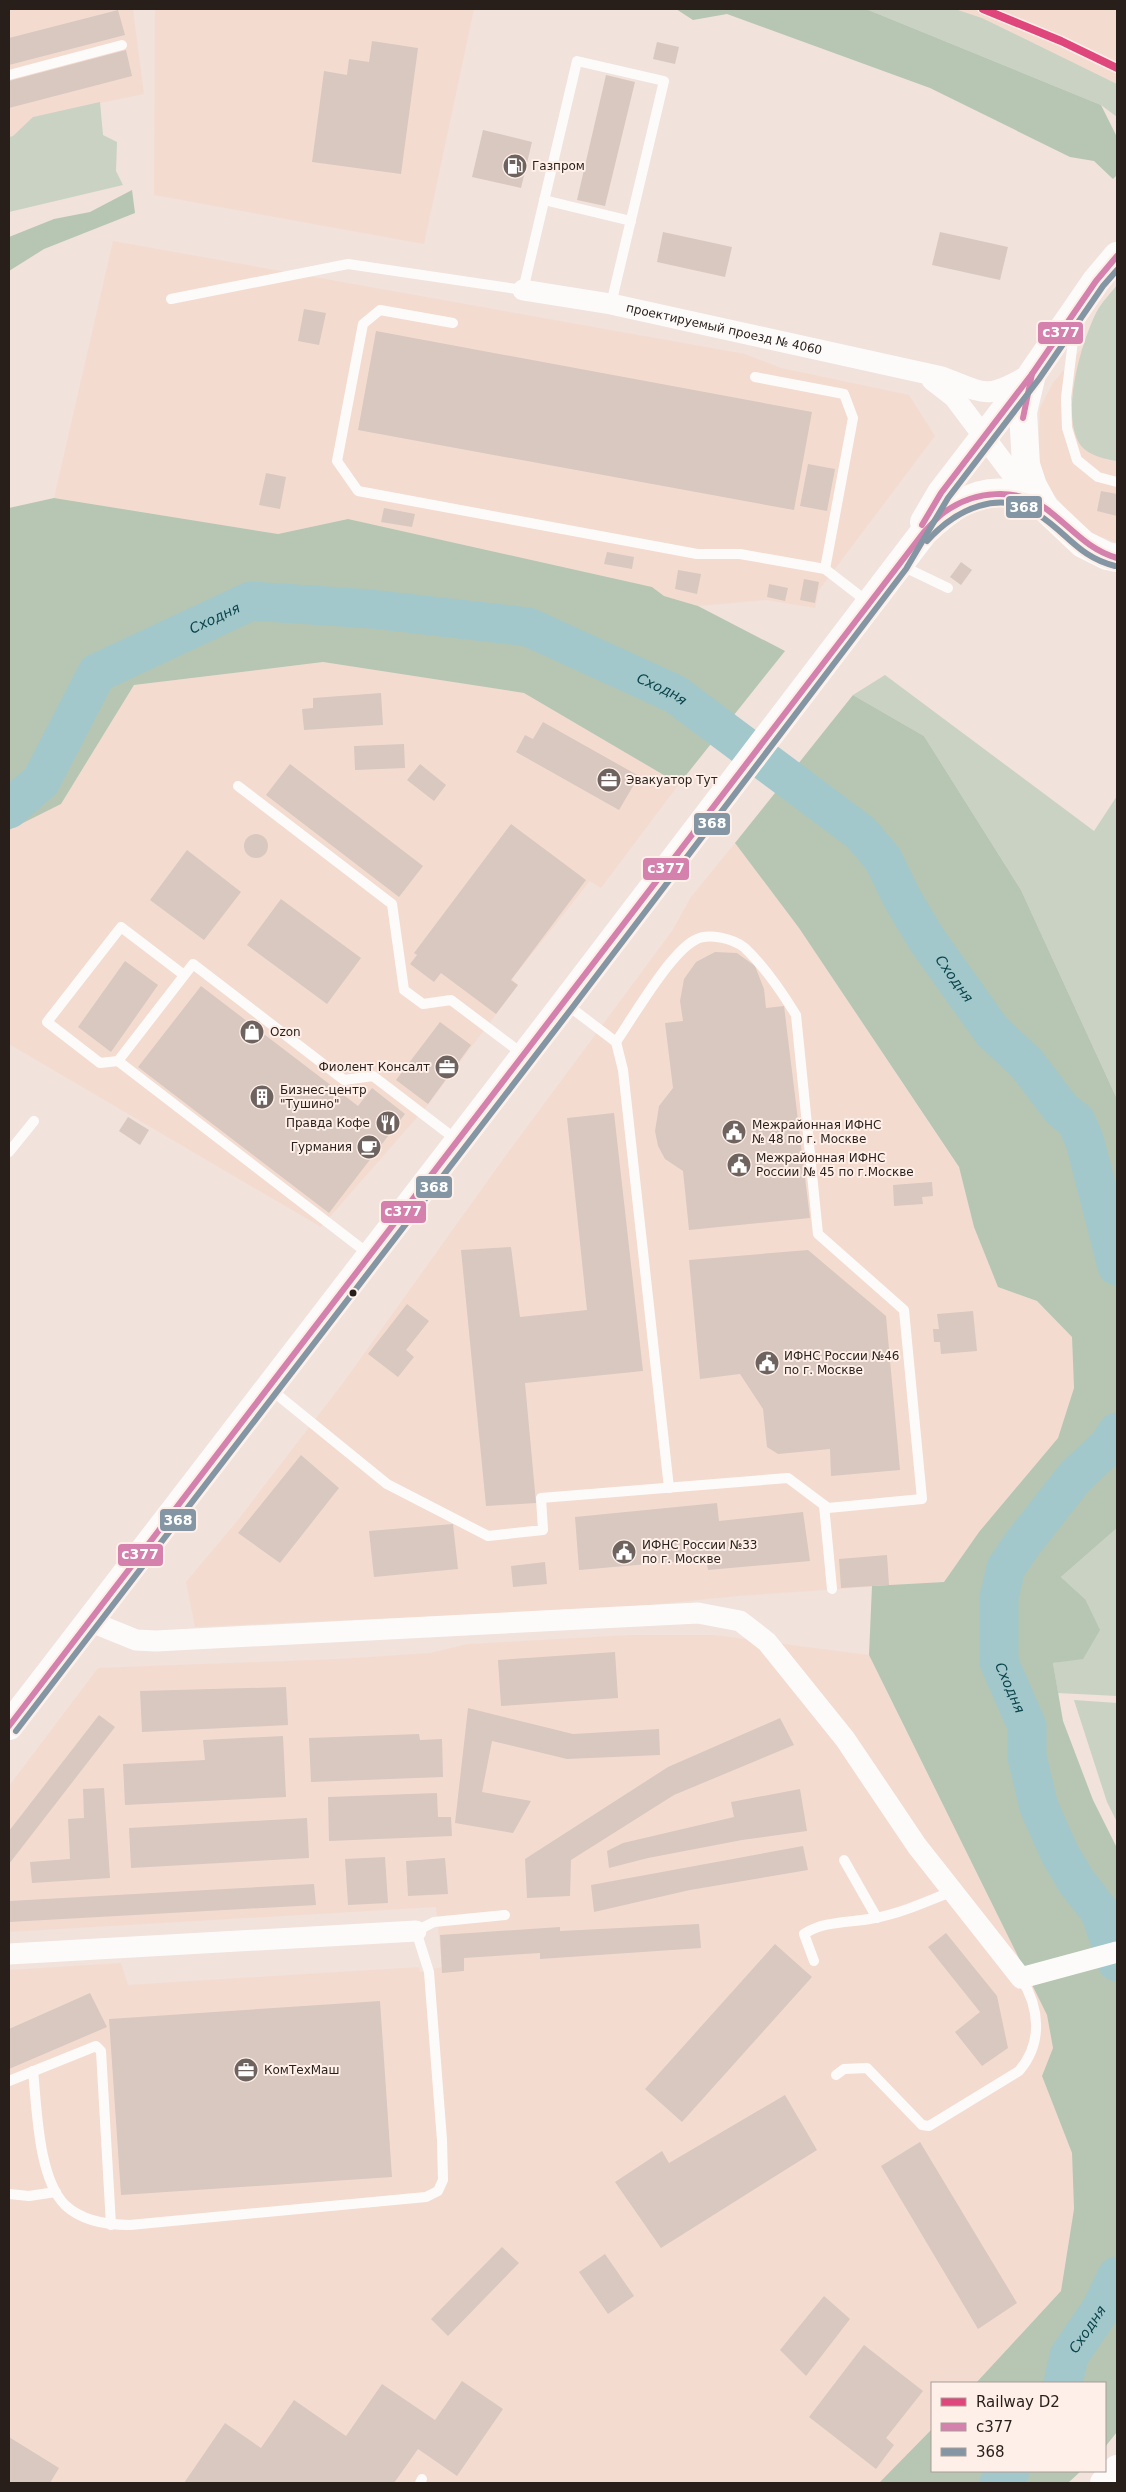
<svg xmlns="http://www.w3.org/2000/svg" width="1126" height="2492" font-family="'DejaVu Sans',sans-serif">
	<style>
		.built { fill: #f4dbd0 }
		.green { fill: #c9d2c3 }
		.forest { fill: #b6c6b2 }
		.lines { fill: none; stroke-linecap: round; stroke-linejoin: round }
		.river { stroke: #a2c8cc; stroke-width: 39 }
		.building { fill: #d8c8c0 }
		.lane { stroke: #fdfbfa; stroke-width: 10 }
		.street { stroke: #fdfbfa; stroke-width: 21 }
		.secondary { stroke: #fdfbfa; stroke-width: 28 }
		.bus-1-casing { stroke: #feefe8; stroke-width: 10 }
		.bus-2-casing { stroke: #feefe8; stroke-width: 10 }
		.bus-1 { stroke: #d481ad; stroke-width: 6 }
		.bus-2 { stroke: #8496a4; stroke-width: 6 }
		.rail-1-casing { stroke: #feefe8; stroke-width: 11 }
		.rail-1 { stroke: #df477c; stroke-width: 8 }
		.bus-dot { fill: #281f1b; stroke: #feefe8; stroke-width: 2 }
		.labels { text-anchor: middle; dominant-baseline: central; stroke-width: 4; stroke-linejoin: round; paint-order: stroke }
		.poi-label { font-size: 12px; fill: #281f1b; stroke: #feefe8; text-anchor: start }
		.street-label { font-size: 12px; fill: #281f1b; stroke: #feefe8 }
		.water-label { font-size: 14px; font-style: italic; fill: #0a444b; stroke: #feefe8 }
		.line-badge { stroke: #feefe8; stroke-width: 2 }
		.badge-label { font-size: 14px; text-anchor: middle; font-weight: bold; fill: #fff }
	</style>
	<rect width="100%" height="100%" fill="#f1e2dc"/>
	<g class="built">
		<polygon points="9,9 136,9 133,10 144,94 33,117 13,136 9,137"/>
		<polygon points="155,9 474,9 424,244 154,195"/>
		<polygon points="955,9 1117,9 1117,84 982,18"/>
		<polygon points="113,241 745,354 781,368 909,395 935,436 819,590 815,608 766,600 698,606 664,596 652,587 348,519 278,534 54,498"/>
		<polygon points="1083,347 1071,402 1106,460 1117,461 1117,543 1096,535 1073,518 1044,482 1038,458 1040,408 1053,383"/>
		<polygon points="323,662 524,693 679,784 601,888 590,881 512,979 518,985 427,1106 321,1227 9,1044 9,830 61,804 134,685"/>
		<polygon points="735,843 799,928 959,1168 974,1227 998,1287 1037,1301 1072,1337 1074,1388 1058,1438 979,1532 944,1582 738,1596 619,1608 195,1627 186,1582 238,1520 343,1383 504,1158 672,931 691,897"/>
		<polygon points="630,1635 714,1635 869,1655 1047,2015 1053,2048 1042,2076 1072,2153 1074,2209 1061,2291 976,2383 932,2383 932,2429 879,2483 9,2483 9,1970 121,1963 128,1985 419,1967 420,1972 442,1967 436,1907 9,1932 9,1786 98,1668 339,1659 430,1653 468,1644"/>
	</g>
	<g class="green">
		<polygon points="866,9 955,9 982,18 1117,84 1117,117 1101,105"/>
		<polygon points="100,102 103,135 117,142 116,171 123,185 9,212 9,137 13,136 33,117"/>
		<path d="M1117,285v176c-10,-1 -28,-6 -35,-14 -23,-30 -1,-103 14,-134 5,-10 14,-19 21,-28z"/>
		<polygon points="885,675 1094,831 1117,796 1117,1099 1021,890 924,736 853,695"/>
		<polygon points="1117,1528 1117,1696 1058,1693 1053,1663 1083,1658 1085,1599 1061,1577"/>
		<polygon points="1074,1700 1117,1703 1117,1822 1107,1802"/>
	</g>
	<g class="forest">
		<polygon points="676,9 866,9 1101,105 1117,137 1117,175 1113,179 1094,161 1070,157 930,88 727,14 693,20"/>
		<polygon points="132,190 135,213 44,249 9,271 9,237 54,219 90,212"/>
		<polygon points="54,498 278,534 348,519 652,587 664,596 698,606 785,651 679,784 524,693 323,662 134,685 61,804 9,830 9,508"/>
		<polygon points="853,695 924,736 1021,890 1117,1099 1117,1528 1061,1577 1085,1599 1100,1630 1083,1659 1053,1663 1063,1721 1093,1800 1117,1848 1117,2432 1105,2447 1105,2383 976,2383 1061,2291 1074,2209 1072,2153 1042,2076 1053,2048 1047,2015 869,1655 872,1586 944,1582 979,1532 1058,1438 1074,1388 1072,1337 1037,1301 998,1287 974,1227 959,1167 799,928 735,843"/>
		<polygon points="932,2429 932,2471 1081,2471 1068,2483 879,2483"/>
	</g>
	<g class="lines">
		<g class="river">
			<path id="s1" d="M9,809l32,-28 56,-108 154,-72 120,8 157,18 147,67 186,139 22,26 19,39 25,42 65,91 35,33 35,46 14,11 9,21 32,124"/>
			<path id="s2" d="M1117,1432l-9,14 -33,31 -52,66 -17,25 -7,29v65l28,64v31l12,50 21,47 16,27 24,31 17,50"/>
			<path id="s3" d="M1063,2383l6,-27 32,-47 16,-33"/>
			<polyline points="999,2483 1010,2471"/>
		</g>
	</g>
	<g class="building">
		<polygon points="118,10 125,35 9,65 9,38"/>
		<polygon points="372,41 418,48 401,174 312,162 324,71 347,75 349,59 369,62"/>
		<polygon points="657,42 679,47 675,64 653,59"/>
		<polygon points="126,50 132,76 9,108 9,81"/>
		<polygon points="606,75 635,82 605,206 577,200"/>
		<polygon points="483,130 532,142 521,188 472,177"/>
		<polygon points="663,232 732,247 725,277 657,262"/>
		<polygon points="940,232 1008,247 1000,280 932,265"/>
		<polygon points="304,309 326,313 319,345 298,341"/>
		<polygon points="376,331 812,412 794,510 358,430"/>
		<polygon points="808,464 835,469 827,511 800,506"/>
		<polygon points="266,473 286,477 280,509 259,505"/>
		<polygon points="1101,491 1117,494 1117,516 1097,511"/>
		<polygon points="384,508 415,514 412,527 381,522"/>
		<polygon points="607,552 634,557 632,569 604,564"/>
		<polygon points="961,562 972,570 961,585 950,577"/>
		<polygon points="678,570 701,574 697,594 675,589"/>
		<polygon points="804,579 819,582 815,603 800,600"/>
		<polygon points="769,584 788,588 785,601 767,597"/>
		<polygon points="381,693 383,725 304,730 302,709 313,708 313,698"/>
		<polygon points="543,722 639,776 619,810 516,752 525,735 533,739"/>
		<polygon points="404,744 405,768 355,770 354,746"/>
		<polygon points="290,764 423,866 399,897 266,795"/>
		<polygon points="420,764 446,785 434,801 407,780"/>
		<polygon points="511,824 586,880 511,980 518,985 496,1014 441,973 434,982 410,964 417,955 414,953"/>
		<circle cx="256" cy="846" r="12"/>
		<polygon points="187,850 241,892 204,940 150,900"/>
		<polygon points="281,899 361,958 327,1004 247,945"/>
		<polygon points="715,952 737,953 755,966 764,989 766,1008 784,1006 810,1218 689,1230 683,1171 665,1159 658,1146 655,1131 659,1106 673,1088 665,1023 683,1021 680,1001 684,979 696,962"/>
		<polygon points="125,961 158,985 111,1052 78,1027"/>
		<polygon points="201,986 358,1106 372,1088 405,1114 329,1213 138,1067"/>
		<polygon points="440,1022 471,1045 428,1104 396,1080"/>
		<polygon points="614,1113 643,1371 525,1383 536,1503 486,1506 461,1250 511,1247 520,1317 587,1310 567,1118"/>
		<polygon points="128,1117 149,1130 140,1145 119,1131"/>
		<polygon points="932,1182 933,1196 922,1197 923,1204 894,1206 893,1185"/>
		<polygon points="808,1250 886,1316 900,1470 831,1476 830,1449 778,1454 767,1447 763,1409 740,1374 700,1379 689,1260"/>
		<polygon points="407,1304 429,1321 406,1350 414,1357 398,1377 368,1354"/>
		<polygon points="973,1311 977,1351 941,1354 940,1342 934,1342 933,1329 939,1329 937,1314"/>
		<polygon points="301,1455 339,1488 280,1563 238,1533"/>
		<polygon points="717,1503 719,1521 803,1512 810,1561 708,1570 706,1559 579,1570 575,1517"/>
		<polygon points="453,1524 458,1569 374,1577 369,1531"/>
		<polygon points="887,1555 889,1585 841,1588 839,1559"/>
		<polygon points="545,1562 547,1584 513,1587 511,1566"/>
		<polygon points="615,1652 618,1698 501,1706 498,1660"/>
		<polygon points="286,1687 288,1725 142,1732 140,1691"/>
		<polygon points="468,1708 573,1734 659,1729 660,1755 567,1759 492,1741 482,1792 531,1801 513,1833 455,1823"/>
		<polygon points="99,1715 115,1727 9,1864 9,1831"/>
		<polygon points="780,1718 794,1745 674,1795 571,1860 570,1896 527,1898 525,1859 668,1767"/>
		<polygon points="419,1734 420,1740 442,1739 443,1777 311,1782 309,1738"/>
		<polygon points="283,1736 286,1797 125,1805 123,1764 205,1760 203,1740"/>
		<polygon points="104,1788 110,1878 32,1883 30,1862 70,1859 68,1819 84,1818 83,1789"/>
		<polygon points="800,1789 807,1831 742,1840 648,1858 609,1868 607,1851 623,1843 734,1817 731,1802"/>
		<polygon points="437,1793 438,1817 451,1817 452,1836 329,1841 328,1797"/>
		<polygon points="307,1818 309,1858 131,1868 129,1828"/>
		<polygon points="803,1846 808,1870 690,1890 594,1912 591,1885"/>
		<polygon points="385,1857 388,1903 348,1905 345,1859"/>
		<polygon points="445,1858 448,1894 408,1896 406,1861"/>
		<polygon points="314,1884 316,1905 9,1922 9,1901"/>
		<polygon points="699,1924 701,1948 540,1959 540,1953 464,1958 464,1971 442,1973 440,1935 560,1927 560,1931"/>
		<polygon points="946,1933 997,1996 1008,2048 982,2066 955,2032 980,2012 928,1947"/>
		<polygon points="775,1944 812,1977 682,2122 645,2089"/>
		<polygon points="90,1993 107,2027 9,2069 9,2029"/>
		<polygon points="380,2001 392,2177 121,2195 109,2019"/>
		<polygon points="785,2095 817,2150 661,2248 615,2182 662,2151 669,2163"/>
		<polygon points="920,2142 1017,2303 978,2329 881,2166"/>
		<polygon points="502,2247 519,2263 448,2336 431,2319"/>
		<polygon points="605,2254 634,2296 608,2314 579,2272"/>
		<polygon points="824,2296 850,2319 806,2376 780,2350"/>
		<polygon points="864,2345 923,2391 886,2438 894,2445 876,2469 809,2417"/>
		<polygon points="462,2381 503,2409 457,2476 418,2449 394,2483 184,2483 225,2423 261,2448 294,2400 346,2436 382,2384 435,2420"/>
		<polygon points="9,2437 59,2468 50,2483 9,2483"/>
	</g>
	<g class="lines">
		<g class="lane">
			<polyline points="9,75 122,45"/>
			<polyline points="544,200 631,221"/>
			<polyline points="171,299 348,264 523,290 577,61 664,81 611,304"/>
			<polyline points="453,323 380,310 363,324 337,461 358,491 697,554 740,554 825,569"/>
			<polyline points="1075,324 1066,398 1067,428 1077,460 1098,477 1117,482"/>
			<polyline points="755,377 844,394 853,418 825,569 869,603"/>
			<polyline points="900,565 948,588"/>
			<polyline points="238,786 392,904 404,990 423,1004 451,1000 524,1055"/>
			<polyline points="566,1004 616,1042 623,1070 669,1488"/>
			<polyline points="118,1061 100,1063 47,1022 121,927 184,975"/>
			<polyline points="9,1152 34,1121"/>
			<polyline points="370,1255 118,1061 193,964 344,1080 373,1076 458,1141"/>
			<path d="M269,1388l118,96 101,52 55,-6 -2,-32 247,-20 40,30 94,-9 -18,-189 -86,-76 -22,-219c-14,-23 -31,-48 -51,-67 -11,-9 -37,-16 -50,-8 -25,13 -62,77 -79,102"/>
			<polyline points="824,1505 832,1589"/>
			<polyline points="844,1860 877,1918"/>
			<path d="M814,1961l-10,-27c21,-14 48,-11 71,-16 27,-5 53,-17 78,-27"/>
			<path d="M33,2071c4,37 5,107 32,134 17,16 42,20 65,20l296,-28 12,-6 5,-11 -1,-40 -13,-168 -13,-41 18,-9 71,-7"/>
			<path d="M836,2075l8,-6 23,-1 55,57 7,1 90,-55c24,-28 21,-63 2,-93"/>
			<polyline points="9,2081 96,2046 101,2051 111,2225"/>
			<polyline points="9,2194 29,2196 56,2192"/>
			<polyline points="420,2483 422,2479"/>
		</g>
		<g class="street">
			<path id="s4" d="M523,290l88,14 331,73c44,17 44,23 87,-2"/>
			<polyline points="932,380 954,397 1012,474 1035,498"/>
			<polyline points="89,1621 136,1640 156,1641 698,1613 740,1621 767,1642 845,1739 917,1846 1021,1978 1117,1952"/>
			<polyline points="9,1954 416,1931"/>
		</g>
		<g class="secondary">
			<polyline points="1117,256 1096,281 1032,374 1023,412 1026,465 1033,486 1045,508 1083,544 1107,556 1117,558"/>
			<polyline points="924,522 941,493 1027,381"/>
			<path d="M9,1726l556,-723 359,-471c21,-20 49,-43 82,-39 14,1 27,9 39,15"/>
			<polyline points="1104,2483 1117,2469"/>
		</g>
		<defs>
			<g id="bus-1">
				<polyline points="1023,418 1032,374 1096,281 1117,256"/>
				<polyline points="922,525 941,493 1032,374"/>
				<path d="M9,1726l915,-1194c7,-7 14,-16 22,-21 29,-20 70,-24 99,-3 25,18 41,41 72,50"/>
			</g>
			<g id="bus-2">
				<path d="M927,541c29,-32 73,-53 112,-26 29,19 40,42 76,51"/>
				<polyline points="16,1731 572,1008 906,569 948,498 1039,379 1103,286 1117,270"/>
			</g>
		</defs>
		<use href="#bus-1" class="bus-1-casing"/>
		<use href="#bus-2" class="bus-2-casing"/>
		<use href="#bus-1" class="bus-1"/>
		<use href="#bus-2" class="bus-2"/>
		<defs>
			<polyline id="rail-1" points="983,9 1061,41 1117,68"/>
		</defs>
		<use href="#rail-1" class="rail-1-casing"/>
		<use href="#rail-1" class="rail-1"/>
	</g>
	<defs>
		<symbol id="fuel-disc" viewBox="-11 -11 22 22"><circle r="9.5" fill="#6e635f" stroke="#feefe8"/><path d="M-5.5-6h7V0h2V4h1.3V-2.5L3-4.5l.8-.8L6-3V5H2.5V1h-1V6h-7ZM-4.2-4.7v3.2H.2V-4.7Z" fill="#fff"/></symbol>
		<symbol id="office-disc" viewBox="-11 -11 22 22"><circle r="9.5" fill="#6e635f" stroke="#feefe8"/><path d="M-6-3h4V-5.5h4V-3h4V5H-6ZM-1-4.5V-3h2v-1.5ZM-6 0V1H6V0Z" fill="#fff"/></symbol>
		<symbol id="shop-disc" viewBox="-11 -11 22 22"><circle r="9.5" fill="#6e635f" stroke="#feefe8"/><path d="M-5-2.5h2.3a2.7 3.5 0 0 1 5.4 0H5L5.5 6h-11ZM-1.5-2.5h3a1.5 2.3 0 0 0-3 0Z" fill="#fff"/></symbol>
		<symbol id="building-disc" viewBox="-11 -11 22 22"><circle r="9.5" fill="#6e635f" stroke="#feefe8"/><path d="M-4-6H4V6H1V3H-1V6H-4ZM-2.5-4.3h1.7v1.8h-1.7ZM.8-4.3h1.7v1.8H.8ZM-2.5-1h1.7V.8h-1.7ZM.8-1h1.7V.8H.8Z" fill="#fff"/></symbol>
		<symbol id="restaurant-disc" viewBox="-11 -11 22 22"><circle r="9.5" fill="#6e635f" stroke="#feefe8"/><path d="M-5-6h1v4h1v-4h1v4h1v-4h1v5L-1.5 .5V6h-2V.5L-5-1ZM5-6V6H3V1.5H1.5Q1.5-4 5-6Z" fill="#fff"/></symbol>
		<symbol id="civic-disc" viewBox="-11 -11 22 22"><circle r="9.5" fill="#6e635f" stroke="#feefe8"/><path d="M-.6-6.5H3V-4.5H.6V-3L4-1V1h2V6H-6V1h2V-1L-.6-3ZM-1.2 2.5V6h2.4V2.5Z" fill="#fff"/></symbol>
		<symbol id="cafe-disc" viewBox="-11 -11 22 22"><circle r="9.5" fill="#6e635f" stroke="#feefe8"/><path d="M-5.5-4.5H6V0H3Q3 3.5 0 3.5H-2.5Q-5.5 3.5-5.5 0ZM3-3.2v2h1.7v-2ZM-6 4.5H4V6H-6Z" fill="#fff"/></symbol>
	</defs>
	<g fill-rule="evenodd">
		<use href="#fuel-disc" x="501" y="152" width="28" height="28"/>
		<use href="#office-disc" x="595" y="766" width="28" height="28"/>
		<use href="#shop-disc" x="238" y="1018" width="28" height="28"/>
		<use href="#office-disc" x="433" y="1053" width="28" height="28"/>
		<use href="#building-disc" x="248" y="1083" width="28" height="28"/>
		<use href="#restaurant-disc" x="374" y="1109" width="28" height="28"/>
		<use href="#civic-disc" x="720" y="1118" width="28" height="28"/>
		<use href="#cafe-disc" x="355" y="1133" width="28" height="28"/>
		<use href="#civic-disc" x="725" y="1151" width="28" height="28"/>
		<use href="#civic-disc" x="753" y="1349" width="28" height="28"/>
		<use href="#civic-disc" x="610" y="1538" width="28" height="28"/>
		<use href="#office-disc" x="232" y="2056" width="28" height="28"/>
	</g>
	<circle class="bus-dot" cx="353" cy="1293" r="4.5"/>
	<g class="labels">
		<g class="poi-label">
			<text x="532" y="166">Газпром</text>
			<text x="626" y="780">Эвакуатор Тут</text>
			<text x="270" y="1032">Ozon</text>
			<text x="430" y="1067" text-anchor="end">Фиолент Консалт</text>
			<text x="280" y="1090">Бизнес-центр<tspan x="280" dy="14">"Тушино"</tspan></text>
			<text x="370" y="1123" text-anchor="end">Правда Кофе</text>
			<text x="752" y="1125">Межрайонная ИФНС<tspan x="752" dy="14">№ 48 по г. Москве</tspan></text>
			<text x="352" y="1147" text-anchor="end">Гурмания</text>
			<text x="756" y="1158">Межрайонная ИФНС<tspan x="756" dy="14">России № 45 по г.Москве</tspan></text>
			<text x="784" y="1356">ИФНС России №46<tspan x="784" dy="14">по г. Москве</tspan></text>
			<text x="642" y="1545">ИФНС России №33<tspan x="642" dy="14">по г. Москве</tspan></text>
			<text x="264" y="2070">КомТехМаш</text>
		</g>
		<g class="street-label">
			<text stroke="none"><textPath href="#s4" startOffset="205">проектируемый проезд № 4060</textPath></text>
		</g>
		<g class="water-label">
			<text stroke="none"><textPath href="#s1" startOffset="294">Сходня</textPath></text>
			<text stroke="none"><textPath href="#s1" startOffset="760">Сходня</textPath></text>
			<text stroke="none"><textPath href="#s1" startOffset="1180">Сходня</textPath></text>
			<text stroke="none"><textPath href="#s2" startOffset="299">Сходня</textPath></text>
			<text stroke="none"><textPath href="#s3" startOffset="60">Сходня</textPath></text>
		</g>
	</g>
	<g class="line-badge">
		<rect x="1037" y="321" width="47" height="24" rx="5" fill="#d481ad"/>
		<rect x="1005" y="495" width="38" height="24" rx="5" fill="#8496a4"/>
		<rect x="693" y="812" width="38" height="24" rx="5" fill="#8496a4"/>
		<rect x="642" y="857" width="48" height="24" rx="5" fill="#d481ad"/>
		<rect x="415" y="1175" width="38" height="24" rx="5" fill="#8496a4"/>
		<rect x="380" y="1200" width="47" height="24" rx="5" fill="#d481ad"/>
		<rect x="159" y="1508" width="38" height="24" rx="5" fill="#8496a4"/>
		<rect x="117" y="1543" width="47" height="24" rx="5" fill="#d481ad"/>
	</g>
	<g class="badge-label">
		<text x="1061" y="337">с377</text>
		<text x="1024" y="512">368</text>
		<text x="712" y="828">368</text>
		<text x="666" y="873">с377</text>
		<text x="434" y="1192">368</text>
		<text x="403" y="1216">с377</text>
		<text x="178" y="1525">368</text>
		<text x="140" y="1559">с377</text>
	</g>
	<rect width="1126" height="2492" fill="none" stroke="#281f1b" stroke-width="20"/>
	<rect x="931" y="2382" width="175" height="90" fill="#feefe8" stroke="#a89c96"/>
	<rect x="941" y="2398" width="25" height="8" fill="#df477c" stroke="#a89c96"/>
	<text x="976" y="2407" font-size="15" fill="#281f1b">Railway D2</text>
	<rect x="941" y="2423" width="25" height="8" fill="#d481ad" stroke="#a89c96"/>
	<text x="976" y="2432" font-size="15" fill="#281f1b">с377</text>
	<rect x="941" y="2448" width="25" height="8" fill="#8496a4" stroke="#a89c96"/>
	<text x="976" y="2457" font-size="15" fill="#281f1b">368</text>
</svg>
